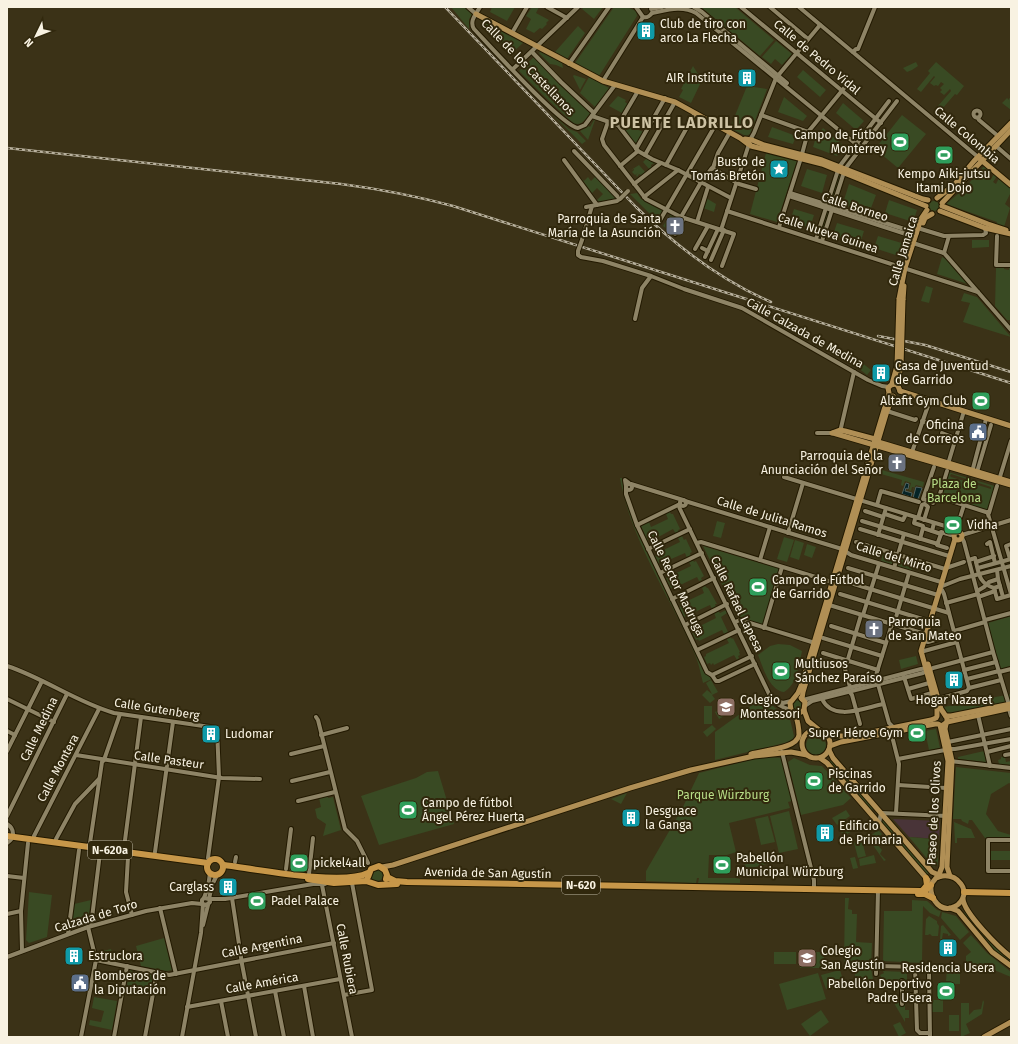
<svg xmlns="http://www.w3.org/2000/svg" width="1018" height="1044" font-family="'Fira Sans',sans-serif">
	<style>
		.medical { fill: #493438 }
		.green { fill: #394a23; fill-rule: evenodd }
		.water { fill: #062427; stroke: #4f625f }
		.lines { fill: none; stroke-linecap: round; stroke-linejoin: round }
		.minor-casing { stroke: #221901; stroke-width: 6 }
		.major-casing { stroke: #221901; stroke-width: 7 }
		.highway-casing { stroke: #221901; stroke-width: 8 }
		.minor { stroke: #8e8466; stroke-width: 4 }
		.major { stroke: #b08f55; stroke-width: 5 }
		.highway { stroke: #c79749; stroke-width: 6 }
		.rail-casing { stroke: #b8b19e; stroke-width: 2.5 }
		.rail { stroke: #31280d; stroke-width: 1; stroke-dasharray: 3; stroke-linecap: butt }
		.minor-bridge-casing { stroke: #221901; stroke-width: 6; stroke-linecap: butt }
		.major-bridge-casing { stroke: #221901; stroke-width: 7; stroke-linecap: butt }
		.minor-bridge { stroke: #8e8466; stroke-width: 4 }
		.major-bridge { stroke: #b08f55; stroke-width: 5 }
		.labels { text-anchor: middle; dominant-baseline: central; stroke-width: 4; stroke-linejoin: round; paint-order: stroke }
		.shield { fill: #31280d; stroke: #bcb5a2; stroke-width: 1 }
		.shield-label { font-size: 11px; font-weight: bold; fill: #f8f2e2 }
		.poi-label { font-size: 12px; fill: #f8f2e2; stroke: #31280d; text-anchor: start }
		.street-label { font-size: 12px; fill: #f8f2e2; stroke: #31280d }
		.park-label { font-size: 12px; fill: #b7dd87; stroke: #31280d }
		.district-label { font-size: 16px; font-weight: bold; letter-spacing: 1px; fill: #cdc2a3; stroke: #31280d }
	</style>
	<rect width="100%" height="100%" fill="#3b3217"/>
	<polygon class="medical" points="893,819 940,821 939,839 909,837"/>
	<g class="green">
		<polygon points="451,7 466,7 472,15 469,19 469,29"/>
		<polygon points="492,7 515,7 507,21 490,12"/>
		<polygon points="532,7 539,7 536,13 549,20 546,23 547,24 542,29 540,28 534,33 526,29 531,19 526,16"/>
		<polygon points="584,7 603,7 594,19 582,9"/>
		<polygon points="614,7 627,7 636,11 637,16 599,76 575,63"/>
		<polygon points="701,7 735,7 774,40 760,56"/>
		<polygon points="480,20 523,43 512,53"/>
		<polygon points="578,26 585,33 567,59 555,52"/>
		<polygon points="776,41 792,54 782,65 775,59 771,64 762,57"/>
		<polygon points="540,52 562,63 563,68 556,65 550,64 539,53"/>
		<path d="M534,57l25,27 31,29c-5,6 -8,14 -17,10l-27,-25 -27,-27z"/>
		<polygon points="916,62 918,66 912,70 907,72 903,68"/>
		<polygon points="936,62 964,86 957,95 955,94 942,109 938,106 951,91 950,89 944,95 940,92 942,90 940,88 944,84 941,82 938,86 936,85 934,86 930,83 935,77 934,76 921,92 917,89 930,73 928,71"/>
		<polygon points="693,66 698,74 703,78 691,103 679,97 683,90 681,89"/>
		<polygon points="803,70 826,90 820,97 797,77"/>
		<polygon points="574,75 586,79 580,90 573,76"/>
		<polygon points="589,77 609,88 595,107 580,93"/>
		<polygon points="747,86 767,89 750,134 746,136 730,128"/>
		<polygon points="618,96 626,100 625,102 628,104 622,113 609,106"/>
		<polygon points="784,97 807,116 803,121 778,112"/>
		<polygon points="1007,98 1009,100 1009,98 1011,99 1011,110 1002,103"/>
		<polygon points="843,103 864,121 856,130 836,113"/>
		<polygon points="552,114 569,129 577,132 586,141 582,144"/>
		<polygon points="902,115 926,134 898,168 875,149"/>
		<polygon points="594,120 595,120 588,140 580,131 589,126 590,127"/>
		<polygon points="622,124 644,132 638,142 634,143 620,126"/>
		<polygon points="772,127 796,136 793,144 768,137"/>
		<polygon points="823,128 844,146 837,156 813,147 816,137"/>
		<polygon points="766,153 797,161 777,222 750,214"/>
		<polygon points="647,158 658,163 656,165 654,163 651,165 652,169 650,170 643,162"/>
		<polygon points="639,165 646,173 643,176 639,174 637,177 636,175 638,173 635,175 632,172 634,170 634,169 631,170"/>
		<polygon points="984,166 989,170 986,175 991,179 994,174 997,176 993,182 996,184 999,178 1011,188 1011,192 1005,204 1010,208 1004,227 996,225 997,222 946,204 964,189"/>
		<polygon points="807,169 827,175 822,193 801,186"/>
		<polygon points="839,174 841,175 832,203 829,202"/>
		<polygon points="596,176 616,197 616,199 599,202 597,200 603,194 597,188 592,193 581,178 584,181 588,177 591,181"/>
		<polygon points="849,184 876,195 871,208 853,202 851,208 847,206 848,201 844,200"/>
		<polygon points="637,193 641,199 665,211 658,222 630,194"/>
		<polygon points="706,198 716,204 714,212 703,208"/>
		<polygon points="889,200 917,210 913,222 885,213"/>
		<circle cx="934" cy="206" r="5"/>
		<polygon points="794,209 814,215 810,228 790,221"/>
		<polygon points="826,212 829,213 821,238 818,237"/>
		<polygon points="671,214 677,217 677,219 670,231 663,226"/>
		<polygon points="837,223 864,231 860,244 833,235"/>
		<polygon points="878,236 905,244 902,257 874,248"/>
		<polygon points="972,240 989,240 989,247 972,248"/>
		<polygon points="942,257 946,259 968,284 937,274"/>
		<polygon points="997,267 1004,267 1004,269 1009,270 1009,267 1011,267 1011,320 1007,320 995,306 996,268"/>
		<polygon points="926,286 933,288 929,303 921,301"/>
		<polygon points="964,293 977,297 1011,337 963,322 970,303 961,301"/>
		<polygon points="861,362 871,370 867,375 857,367"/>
		<polygon points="882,470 924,482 923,487 916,485 912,492 914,487 912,487 911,491 909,490 911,483 905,481 903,486 901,485 902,480 881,474"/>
		<path d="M945,471l53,16 -8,27 -53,-15zM951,474l40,13v2l-40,-12 -1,-1z"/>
		<path d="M620,478h2l4,22 8,25 71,148 7,6 -9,4c-2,-8 -4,-18 -7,-26 -25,-60 -65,-115 -76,-179z"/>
		<polygon points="670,512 671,514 673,514 680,529 678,530 679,532 676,534 673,529 651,541 650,539 647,540 641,526 649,522 651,527 668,519 666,514"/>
		<polygon points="717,521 725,523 721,538 713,536"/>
		<polygon points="682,536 684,540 686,539 692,552 690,553 691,556 687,558 685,553 662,563 661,562 658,563 655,556 658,555 657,553 680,542 678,538"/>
		<polygon points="784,537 794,540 787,562 777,559"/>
		<polygon points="795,540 804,543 799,560 790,557"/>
		<polygon points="807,544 816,547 812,558 804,555"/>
		<polygon points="703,546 780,569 763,625 738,617"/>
		<polygon points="883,554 894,557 892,564 881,561"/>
		<polygon points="900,559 914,563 912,570 898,566"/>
		<polygon points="693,560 694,562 696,561 704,576 701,578 702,580 699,581 697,577 674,588 673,587 671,588 666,578 691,566 689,562"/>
		<polygon points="705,586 707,588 708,588 717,604 715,604 716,607 712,609 710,605 684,617 679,607 682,606 681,604 704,593 702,588"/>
		<polygon points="726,610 727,613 721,617 728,632 724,634 722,630 699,641 698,639 696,640 692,632 694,631 694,629 716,618 714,613 718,611 720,613"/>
		<polygon points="1011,616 1011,666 1000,669 988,623"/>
		<polygon points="730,636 732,639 733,638 740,652 739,652 740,655 738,656 739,658 737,660 734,655 714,665 713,663 711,665 710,663 707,664 704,657 706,656 706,654 729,643 726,638"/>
		<path d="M778,644l12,1 12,6c-3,14 -5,34 -18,41 -15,-2 -21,-25 -26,-37l12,-9z"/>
		<polygon points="916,656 918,664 901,669 899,660"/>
		<polygon points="711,680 718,692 712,695 715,699 710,703 702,695 707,690 712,694 706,683"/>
		<polygon points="1011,694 1011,701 953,713 947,712 944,707"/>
		<polygon points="766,695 774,707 786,715 790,719 794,736 792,741 715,760 715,732"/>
		<circle cx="797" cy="705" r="4.5"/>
		<polygon points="729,703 734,710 719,719 715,712"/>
		<rect x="704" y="706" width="8" height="18"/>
		<polygon points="712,725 716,729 707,737 703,732"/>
		<polygon points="936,729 940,748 929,750 925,731"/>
		<circle cx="816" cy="745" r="10"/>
		<polygon points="984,751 986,762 958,759 958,757"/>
		<polygon points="769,757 782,758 792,801 788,802 790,808 729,823 736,852 727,855 709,855 708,878 736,878 740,879 740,883 698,883 699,878 697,878 696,883 646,881 646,871 682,809 699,773 758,758"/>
		<polygon points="1001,757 1005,757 1006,762 1011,761 1011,765 999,764 998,760 1001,759"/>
		<polygon points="794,758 810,765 822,766 851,798 843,805 801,815 788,762"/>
		<polygon points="832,760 874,808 871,811 829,762"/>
		<polygon points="956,767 1011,773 1011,784 1009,783 991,794 986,814 998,831 1011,835 1011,838 985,838 972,820 969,820 968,824 962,821 961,819 953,819"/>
		<polygon points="438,771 454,824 379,845 361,796 416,778 427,772"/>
		<polygon points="627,793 621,804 611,799"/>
		<polygon points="328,796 328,798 333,797 341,830 323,836 326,824 317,818 315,809 321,807 319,798"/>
		<polygon points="846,810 850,816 837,825 832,818"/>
		<polygon points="789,811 798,849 779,853 770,816"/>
		<polygon points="768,816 775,842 761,845 755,819"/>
		<polygon points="882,820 884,820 930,872 926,875 881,822"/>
		<polygon points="853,821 857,828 844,836 839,829"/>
		<polygon points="954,822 971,829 975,838 957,838 957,843 955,843"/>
		<polygon points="878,830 882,834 877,839 877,844 882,850 880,854 886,860 884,861 868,838"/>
		<polygon points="909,837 933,839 932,855 938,855 938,865 934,867"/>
		<polygon points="862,841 866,856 858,858 854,843"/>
		<polygon points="991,851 1011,851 1011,860 990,860"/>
		<polygon points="874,855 876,863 860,866 859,859"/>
		<polygon points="776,857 778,861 744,870 743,865"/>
		<polygon points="855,857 858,868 853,869 850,858"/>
		<circle cx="377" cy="875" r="6"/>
		<polygon points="29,892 52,895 47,937 29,943 26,940"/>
		<polygon points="845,898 849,898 848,909 852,910 852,914 857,914 856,942 872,943 871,968 873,979 867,984 857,989 853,962 844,962"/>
		<polygon points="91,900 88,922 71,928 74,904"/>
		<polygon points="912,900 927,901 937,910 941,911 939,917 930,913 923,906 922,963 883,961 884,911 912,911"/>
		<polygon points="966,911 1011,959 1011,965 992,949 963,914"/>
		<polygon points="942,912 956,916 969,932 960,940 941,918"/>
		<polygon points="929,916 937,921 937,923 939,926 938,936 932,936 930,934 928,935 925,935 926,919"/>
		<polygon points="943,925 951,935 948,936 948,934 943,933 942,939 940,939 941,926"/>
		<path d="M971,935l16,18 24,19v5c-14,-6 -30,-13 -45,-12v-9l5,-4 -8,-9z"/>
		<polygon points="164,938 172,970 167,971 141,966 136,946"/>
		<polygon points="111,949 114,960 100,958 99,952"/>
		<rect x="774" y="952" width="22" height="12"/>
		<rect x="800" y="952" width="24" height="16"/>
		<polygon points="960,965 960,984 951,984 951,981 946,981 947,967"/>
		<polygon points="130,970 153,975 150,994 126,990"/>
		<polygon points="840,970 844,983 826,989 821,975"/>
		<polygon points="883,971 907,972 907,980 893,980 893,989 887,989 880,975 884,973"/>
		<polygon points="818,973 826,999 787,1010 779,984"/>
		<polygon points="94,997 117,1001 112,1030 89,1025 90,1020 101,1022 104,1011 92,1008"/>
		<rect x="932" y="1000" width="11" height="12"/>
		<polygon points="983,1000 984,1002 982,1014 966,1024 970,1033 961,1037 961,1003 969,1003 969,1015 974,1010 981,1009"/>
		<polygon points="900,1002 900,1005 905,1005 905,1010 909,1010 909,1018 905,1018 905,1022 894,1003"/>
		<polygon points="821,1010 829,1022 810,1036 801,1024"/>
		<rect x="949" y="1015" width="10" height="16"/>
		<polygon points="900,1022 906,1033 899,1037 893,1025"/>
	</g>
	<g class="water">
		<polygon points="906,483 909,484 908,489 906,488 905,491 912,493 911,497 902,494"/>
		<polygon points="916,487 922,488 918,499 913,498"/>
	</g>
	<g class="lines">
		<defs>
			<g id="minor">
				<polyline points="468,7 476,14"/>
				<path d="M480,7c-4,7 -11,14 -6,22 16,17 88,97 104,99l7,-3 30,-40"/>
				<polyline points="547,7 567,18"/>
				<path d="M636,7l7,10c4,1 6,0 9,-4"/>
				<polyline points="694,7 702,12 787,83"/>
				<polyline points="741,7 881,123"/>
				<polyline points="770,7 808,39"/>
				<polyline points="799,7 978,157"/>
				<polyline points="651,9 662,7"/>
				<path d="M652,13c15,-3 30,-8 44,0l160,131 6,3"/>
				<polyline points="512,33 527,7"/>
				<polyline points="532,52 561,82 594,113"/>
				<polyline points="853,52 856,49 858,49 875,7"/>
				<polyline points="569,64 609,7"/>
				<polyline points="513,69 578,7"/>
				<polyline points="603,81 643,17"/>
				<circle cx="977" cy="114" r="3.5"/>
				<polyline points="761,115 808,132"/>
				<polyline points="592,116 618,125 638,151 652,159 678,170 731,198"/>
				<polyline points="978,118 979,120 998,136"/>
				<polyline points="608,122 602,139 604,145 646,199 681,217 734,234 722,266"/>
				<polyline points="618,125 638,91"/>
				<polyline points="750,140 754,133 776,78 820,25"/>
				<polyline points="996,146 1011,159"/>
				<polyline points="636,149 665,98"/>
				<polyline points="574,151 620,199"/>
				<polyline points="802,154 808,132 845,87"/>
				<polyline points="645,155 675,102"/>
				<polyline points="564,160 597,205"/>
				<polyline points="666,165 695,113"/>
				<polyline points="620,166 638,151"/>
				<polyline points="713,168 718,153 730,132"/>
				<polyline points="634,184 661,163"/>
				<polyline points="790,193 917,233"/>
				<polyline points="789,196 915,237"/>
				<polyline points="644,197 678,170"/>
				<polyline points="586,207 617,201 621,198"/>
				<polyline points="727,211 978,292"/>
				<polyline points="681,217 700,184 712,168 739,184 756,189"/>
				<polyline points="659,222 716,124"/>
				<polyline points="697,222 708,187"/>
				<polyline points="779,227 801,158"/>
				<polyline points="921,229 944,236 983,235 986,233 985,228"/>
				<polyline points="721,230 749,144"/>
				<polyline points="675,234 684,218"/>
				<polyline points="997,236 996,265 1011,265"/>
				<polyline points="816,239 839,167 889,101"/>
				<polyline points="582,240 592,206"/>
				<polyline points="822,241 845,169 897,101"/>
				<polyline points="916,244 944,253"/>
				<polyline points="702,248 708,251"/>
				<polyline points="695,249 708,226"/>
				<polyline points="578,251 578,255 581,257 603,261 651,276 684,289 742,308 868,380 882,386 889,387"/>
				<polyline points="944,253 1011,330"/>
				<polyline points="944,253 949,236"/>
				<polyline points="705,257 718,229"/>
				<polyline points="711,260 724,230"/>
				<polyline points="635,319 642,288 651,276"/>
				<polyline points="887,411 915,420 916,419"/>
				<polyline points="922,421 942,428"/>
				<polyline points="840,432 854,372"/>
				<polyline points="817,433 832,433"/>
				<polyline points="942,433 955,438"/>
				<polyline points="912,452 930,400"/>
				<polyline points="948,464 964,411"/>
				<polyline points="947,471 939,497 989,513 997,486"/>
				<polyline points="972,472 986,419"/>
				<polyline points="977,472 991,425"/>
				<polyline points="784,477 955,529 957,532"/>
				<polyline points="999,480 1011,441"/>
				<circle cx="629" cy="487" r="3"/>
				<polyline points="631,484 683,500"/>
				<polyline points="626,486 625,480 629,483"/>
				<polyline points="626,487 626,494 637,525 707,672 712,675 716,681 719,681 755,664"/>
				<circle cx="683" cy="503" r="3"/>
				<polyline points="685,501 842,549 851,555 941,582"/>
				<path d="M680,503l-1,3 1,3 90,187c6,8 11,11 21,14"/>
				<polyline points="933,503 933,502 923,499 934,467"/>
				<polyline points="877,505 881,491 919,502"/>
				<polyline points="865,511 883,517"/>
				<polyline points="885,514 903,520 905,516"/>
				<polyline points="988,514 1011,594"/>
				<polyline points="918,518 922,505 925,504 928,507 924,520"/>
				<polyline points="915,519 914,523 923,526 923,528 932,531"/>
				<polyline points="862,521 938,544"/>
				<polyline points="934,523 932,531 941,534 941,532 951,535"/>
				<polyline points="637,525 680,504"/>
				<polyline points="860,529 949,556"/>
				<polyline points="957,532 957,527 964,505"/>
				<polyline points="788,533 803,483"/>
				<polyline points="941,534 937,545 947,548"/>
				<polyline points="878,535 886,508"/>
				<polyline points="962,535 1011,520"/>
				<polyline points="962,538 964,542 993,652 1009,705"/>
				<polyline points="920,539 923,528"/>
				<polyline points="856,542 945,569"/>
				<polyline points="697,543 701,542 832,582"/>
				<polyline points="987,544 990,542 995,563"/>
				<polyline points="648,549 690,529"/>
				<polyline points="1010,559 1006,546 1011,544"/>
				<polyline points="760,560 770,527"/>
				<path d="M969,560l6,-2c4,15 3,25 19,30"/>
				<polyline points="976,562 994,556"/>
				<polyline points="848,568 938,595"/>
				<polyline points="894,568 904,534"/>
				<polyline points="946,568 964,562"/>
				<polyline points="978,568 1011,559"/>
				<polyline points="997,570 998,579 1003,597"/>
				<polyline points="660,573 702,553"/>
				<polyline points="844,581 949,613"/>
				<polyline points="1000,586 994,588 997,599 1011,595"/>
				<polyline points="940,587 960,579 1011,566"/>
				<polyline points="939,590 942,590 944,594 969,688"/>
				<polyline points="979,590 984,587 989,582 998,579"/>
				<polyline points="840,594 929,621"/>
				<polyline points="981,596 995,591"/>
				<polyline points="672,599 714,578"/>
				<polyline points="946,603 978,594"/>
				<polyline points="826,604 925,634"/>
				<polyline points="863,615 879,564"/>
				<polyline points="985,620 1011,613"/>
				<polyline points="735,622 740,620 815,643"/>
				<polyline points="894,624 909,573"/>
				<polyline points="685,625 727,604"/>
				<polyline points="831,626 886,643"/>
				<polyline points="764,628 782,567"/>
				<polyline points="954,631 985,622"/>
				<polyline points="823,638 882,656"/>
				<polyline points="923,641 928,642 955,634"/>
				<polyline points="697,650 739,630"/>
				<polyline points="924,651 957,642"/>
				<polyline points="823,653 878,670"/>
				<path d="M7,666c37,12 69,36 107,47l103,15 2,49 -11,81"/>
				<polyline points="964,670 996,662"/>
				<polyline points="999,672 1011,669"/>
				<polyline points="712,675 752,656"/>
				<polyline points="904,677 911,699 932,693"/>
				<polyline points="967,679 999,671"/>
				<polyline points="877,680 876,675 892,624"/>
				<polyline points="878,684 889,723 894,728"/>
				<polyline points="850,687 845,669 861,615"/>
				<polyline points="908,689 929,683"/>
				<polyline points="849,691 852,695 860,724"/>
				<polyline points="7,699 54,722"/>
				<path d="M822,699c11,23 42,9 61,5"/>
				<polyline points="938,699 967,691 969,688 1001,680"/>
				<polyline points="774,700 783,703 791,701"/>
				<polyline points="803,700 921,669 929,668"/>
				<polyline points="806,705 812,701 923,673 933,668 993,652"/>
				<polyline points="1009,709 1011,716"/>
				<polyline points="978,715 990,766"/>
				<polyline points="316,717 318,720 345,829 357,841 368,863"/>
				<polyline points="7,731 15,735"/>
				<polyline points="891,732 899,764 896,813"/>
				<polyline points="321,735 347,728"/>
				<polyline points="948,742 1011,729"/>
				<polyline points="949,749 955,749 1011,739"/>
				<polyline points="7,751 42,681"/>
				<polyline points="782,752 814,880 814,889"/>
				<polyline points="987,752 1011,746"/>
				<polyline points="291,754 324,746"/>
				<polyline points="76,755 222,778 260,779"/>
				<polyline points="1005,755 1011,754"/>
				<polyline points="898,759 945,750"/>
				<polyline points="950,761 1011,768"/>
				<polyline points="292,781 330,772"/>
				<polyline points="898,785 946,788"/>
				<polyline points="298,801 335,792"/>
				<polyline points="7,816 67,694"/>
				<polyline points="879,823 881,813 947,816"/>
				<path d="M7,824c8,5 8,14 0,19"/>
				<polyline points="34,836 99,709"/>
				<polyline points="56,839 75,804 99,779"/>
				<polyline points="1011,840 988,840 988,871 1011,871"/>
				<polyline points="90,843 102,762 104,760 120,714"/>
				<polyline points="124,848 141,717"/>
				<polyline points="155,852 173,722"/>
				<polyline points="128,857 126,892 132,915"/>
				<polyline points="235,862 236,857"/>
				<polyline points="286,869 291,829"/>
				<polyline points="309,874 313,838"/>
				<polyline points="7,876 24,878"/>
				<polyline points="322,885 352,1037"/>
				<polyline points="204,898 208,887 210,873"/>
				<polyline points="232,898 242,964 256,1037"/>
				<polyline points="209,899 210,902 208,904 205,905 202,904 202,900 204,898 209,899 225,899 313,884 325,884"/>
				<polyline points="209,899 212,885 217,875"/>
				<polyline points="160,908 176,974"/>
				<polyline points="7,914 21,911"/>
				<polyline points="203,925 208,905"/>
				<polyline points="91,926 100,853"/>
				<polyline points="68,934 79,850"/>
				<polyline points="22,951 21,911 28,843"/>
				<polyline points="7,957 88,927 146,911 192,903 202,904"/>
				<polyline points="96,960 169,975 334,943"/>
				<polyline points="877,966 920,967 929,970 930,1037"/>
				<polyline points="915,967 917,1030 920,1033 930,1033"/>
				<polyline points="876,974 878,890"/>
				<polyline points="902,981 902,1004"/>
				<polyline points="304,986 313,1037"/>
				<polyline points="275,991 284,1037"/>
				<polyline points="344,995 372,990 352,883"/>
				<polyline points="902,995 916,995"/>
				<polyline points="221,1001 228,1037"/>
				<polyline points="187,1007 340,979"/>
				<polyline points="81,1037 96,960 88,927"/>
				<polyline points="114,1037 127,966"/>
				<polyline points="145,1037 157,972"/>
				<polyline points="182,1037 201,933 203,904"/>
			</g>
			<g id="major">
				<polyline points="476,14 603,81 675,102 740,138 748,144"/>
				<polyline points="745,139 752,140 764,145 822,160 923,199 928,200"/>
				<polyline points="748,142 751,146 822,164 926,206"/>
				<polyline points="980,159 1011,185"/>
				<polyline points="937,198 954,185 974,161 1011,123"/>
				<polyline points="942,203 1011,130"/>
				<polyline points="942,206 988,224 1006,230"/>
				<polyline points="940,211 985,228 1011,234"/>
				<polyline points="923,223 925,218 932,214"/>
				<polyline points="899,299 905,268 921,219 927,210"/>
				<polyline points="903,300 904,286"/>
				<polyline points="900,391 1011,426"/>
				<polyline points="832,433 840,430 845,431 875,439 878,442 885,444 1011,482"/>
				<polyline points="833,433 1011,485"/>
				<circle cx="958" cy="536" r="4"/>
				<polyline points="928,664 941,709 947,718 947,722 943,725"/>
				<polyline points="801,698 805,702 804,710 808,721 819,730"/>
				<polyline points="802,699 803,692 887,411 893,396"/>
				<path d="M804,710c-4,4 -9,4 -13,0l-1,-7 8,-10 3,-7 86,-286 2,-7 -1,-5 3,-3 4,-1 3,2 2,5"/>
				<polyline points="937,716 937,709 921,651 955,539"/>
				<polyline points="946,716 951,716 1011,704"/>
				<polyline points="947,722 1011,708"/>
				<polyline points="946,724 945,729 952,761 947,867 950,876"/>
				<circle cx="816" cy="744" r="14"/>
				<polyline points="826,734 840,736 852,736 931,720 936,718"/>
				<polyline points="830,746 841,742 935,724 938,724"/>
				<polyline points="829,750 833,758 927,866 932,872 941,876"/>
				<path d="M751,754c12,-4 46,-5 48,-19 0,-7 -2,-16 -4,-22"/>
				<polyline points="820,758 827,763 928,880"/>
				<polyline points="382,867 393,865 630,788 691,770 754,756 791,752 807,755"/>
				<path d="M942,876c8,-1 14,1 19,8 7,9 1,21 -10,24 -14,3 -23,-14 -19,-25l4,-5z"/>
				<polyline points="938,877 942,867 948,761 940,725"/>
				<path d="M963,899c1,14 36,49 48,58"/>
				<polyline points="950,908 958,911 992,952 1011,966"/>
				<polyline points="984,1037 1011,1022"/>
			</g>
			<g id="highway">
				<polyline points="7,836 208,863"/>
				<circle cx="215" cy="867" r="8"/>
				<path d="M224,865c31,4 119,21 144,8"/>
				<polyline points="368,877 371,869 379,866 385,870 387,875 386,879"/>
				<polyline points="387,877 395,881 407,882 921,891 926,890 931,885"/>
				<polyline points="308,879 334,883 366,881 378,885 397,884"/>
				<polyline points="923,890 927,885 926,878"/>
				<polyline points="964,892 1011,893"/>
				<polyline points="918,894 925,894 933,898"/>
			</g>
		</defs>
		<use href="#minor" class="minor-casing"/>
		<use href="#major" class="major-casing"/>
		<use href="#highway" class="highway-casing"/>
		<use href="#minor" class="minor"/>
		<use href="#major" class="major"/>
		<use href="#highway" class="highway"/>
		<defs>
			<g id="rail">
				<path d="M445,7l191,200c40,39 84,73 135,95"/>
				<path d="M7,148l334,36c38,5 75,12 112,22l558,177"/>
				<polyline points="878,336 925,345 1011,372"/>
			</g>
		</defs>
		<use href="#rail" class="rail-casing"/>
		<use href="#rail" class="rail"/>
		<defs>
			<g id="minor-bridge">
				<polyline points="621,198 628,191"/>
				<polyline points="578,251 582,240"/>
			</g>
			<g id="major-bridge">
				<polyline points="892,384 897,366 899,299"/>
				<polyline points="897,385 901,366 903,300"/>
			</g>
		</defs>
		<use href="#minor-bridge" class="minor-bridge-casing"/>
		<use href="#major-bridge" class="major-bridge-casing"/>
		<use href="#minor-bridge" class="minor-bridge"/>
		<use href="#major-bridge" class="major-bridge"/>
	</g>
	<defs>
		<symbol id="building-square" viewBox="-11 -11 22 22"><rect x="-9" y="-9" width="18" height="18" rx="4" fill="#0f9aa8" stroke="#31280d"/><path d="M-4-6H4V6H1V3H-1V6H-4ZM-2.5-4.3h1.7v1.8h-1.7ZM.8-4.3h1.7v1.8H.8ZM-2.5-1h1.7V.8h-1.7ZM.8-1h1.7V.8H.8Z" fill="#fff"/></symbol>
		<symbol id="stadium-square" viewBox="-11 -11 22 22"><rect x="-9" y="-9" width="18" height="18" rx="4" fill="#2e9e5b" stroke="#31280d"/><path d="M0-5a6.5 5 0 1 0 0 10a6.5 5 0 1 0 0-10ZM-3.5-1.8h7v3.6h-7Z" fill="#fff"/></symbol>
		<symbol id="sight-square" viewBox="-11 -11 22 22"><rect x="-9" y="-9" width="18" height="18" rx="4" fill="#0f9aa8" stroke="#31280d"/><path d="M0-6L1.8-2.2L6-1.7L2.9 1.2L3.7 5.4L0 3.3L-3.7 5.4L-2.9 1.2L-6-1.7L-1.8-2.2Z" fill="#fff"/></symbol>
		<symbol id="church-square" viewBox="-11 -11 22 22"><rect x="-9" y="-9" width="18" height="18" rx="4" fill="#6b7280" stroke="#31280d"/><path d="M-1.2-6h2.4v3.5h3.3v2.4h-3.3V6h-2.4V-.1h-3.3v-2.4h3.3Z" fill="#fff"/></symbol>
		<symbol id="civic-square" viewBox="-11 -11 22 22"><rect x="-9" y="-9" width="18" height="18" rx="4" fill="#5c6f8a" stroke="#31280d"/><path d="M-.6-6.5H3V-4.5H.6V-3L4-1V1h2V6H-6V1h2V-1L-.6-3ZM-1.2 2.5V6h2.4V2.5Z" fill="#fff"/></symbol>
		<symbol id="school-square" viewBox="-11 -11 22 22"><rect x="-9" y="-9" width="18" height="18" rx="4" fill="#8d6e63" stroke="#31280d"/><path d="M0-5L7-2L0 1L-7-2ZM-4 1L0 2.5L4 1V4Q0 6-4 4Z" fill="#fff"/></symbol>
	</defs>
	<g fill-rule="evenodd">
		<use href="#building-square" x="635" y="20" width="22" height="22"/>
		<use href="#building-square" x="736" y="67" width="22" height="22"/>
		<use href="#stadium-square" x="889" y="131" width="22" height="22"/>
		<use href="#stadium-square" x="933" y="144" width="22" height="22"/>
		<use href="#sight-square" x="768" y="158" width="22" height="22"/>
		<use href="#church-square" x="664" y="215" width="22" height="22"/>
		<use href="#building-square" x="870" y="362" width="22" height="22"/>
		<use href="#stadium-square" x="970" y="390" width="22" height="22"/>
		<use href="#civic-square" x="967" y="421" width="22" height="22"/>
		<use href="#church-square" x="886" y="452" width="22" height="22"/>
		<use href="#stadium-square" x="942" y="514" width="22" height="22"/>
		<use href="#stadium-square" x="747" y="576" width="22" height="22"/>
		<use href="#church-square" x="863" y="618" width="22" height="22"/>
		<use href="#stadium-square" x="770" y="660" width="22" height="22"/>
		<use href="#building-square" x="943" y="669" width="22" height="22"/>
		<use href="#school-square" x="715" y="696" width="22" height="22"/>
		<use href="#stadium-square" x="906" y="722" width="22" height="22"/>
		<use href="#building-square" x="200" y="723" width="22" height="22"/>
		<use href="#stadium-square" x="803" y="770" width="22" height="22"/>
		<use href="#stadium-square" x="397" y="799" width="22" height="22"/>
		<use href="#building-square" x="620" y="807" width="22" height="22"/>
		<use href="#building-square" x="814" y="822" width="22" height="22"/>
		<use href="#stadium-square" x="288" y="852" width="22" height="22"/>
		<use href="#stadium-square" x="711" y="854" width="22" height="22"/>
		<use href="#building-square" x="217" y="876" width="22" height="22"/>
		<use href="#stadium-square" x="246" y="890" width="22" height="22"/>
		<use href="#building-square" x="937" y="937" width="22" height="22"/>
		<use href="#building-square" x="63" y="945" width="22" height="22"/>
		<use href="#school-square" x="796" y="947" width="22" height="22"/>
		<use href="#civic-square" x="69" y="972" width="22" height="22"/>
		<use href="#stadium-square" x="935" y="980" width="22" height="22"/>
	</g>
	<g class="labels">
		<g class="shield">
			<rect x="88" y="841" width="44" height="18" rx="3"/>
			<rect x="562" y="876" width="38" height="18" rx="3"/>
		</g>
		<g class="shield-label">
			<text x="110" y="850">N-620a</text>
			<text x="581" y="885">N-620</text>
		</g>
		<g class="poi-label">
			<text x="660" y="24">Club de tiro con<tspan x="660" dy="14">arco La Flecha</tspan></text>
			<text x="733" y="78" text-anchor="end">AIR Institute</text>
			<text x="886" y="135" text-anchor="end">Campo de Fútbol<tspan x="886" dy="14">Monterrey</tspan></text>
			<text x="765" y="162" text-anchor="end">Busto de<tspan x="765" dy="14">Tomás Bretón</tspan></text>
			<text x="944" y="174" text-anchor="middle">Kempo Aiki-jutsu<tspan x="944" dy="14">Itami Dojo</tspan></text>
			<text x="661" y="219" text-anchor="end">Parroquia de Santa<tspan x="661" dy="14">María de la Asunción</tspan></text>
			<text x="895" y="366">Casa de Juventud<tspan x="895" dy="14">de Garrido</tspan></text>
			<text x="967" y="401" text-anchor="end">Altafit Gym Club</text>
			<text x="964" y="425" text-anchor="end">Oficina<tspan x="964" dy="14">de Correos</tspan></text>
			<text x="883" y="456" text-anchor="end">Parroquia de la<tspan x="883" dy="14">Anunciación del Señor</tspan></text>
			<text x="967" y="525">Vidha</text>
			<text x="772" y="580">Campo de Fútbol<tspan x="772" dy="14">de Garrido</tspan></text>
			<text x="888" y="622">Parroquia<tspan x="888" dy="14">de San Mateo</tspan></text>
			<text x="795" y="664">Multiusos<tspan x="795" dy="14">Sánchez Paraíso</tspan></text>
			<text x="740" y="700">Colegio<tspan x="740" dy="14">Montessori</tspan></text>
			<text x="954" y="700" text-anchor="middle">Hogar Nazaret</text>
			<text x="903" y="733" text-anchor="end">Super Héroe Gym</text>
			<text x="225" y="734">Ludomar</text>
			<text x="828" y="774">Piscinas<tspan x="828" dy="14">de Garrido</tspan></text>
			<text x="422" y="803">Campo de fútbol<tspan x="422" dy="14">Ángel Pérez Huerta</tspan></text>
			<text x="645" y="811">Desguace<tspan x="645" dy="14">la Ganga</tspan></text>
			<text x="839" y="826">Edificio<tspan x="839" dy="14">de Primaria</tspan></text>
			<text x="736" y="858">Pabellón<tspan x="736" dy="14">Municipal Würzburg</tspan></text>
			<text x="313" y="863">pickel4all</text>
			<text x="214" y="887" text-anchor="end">Carglass</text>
			<text x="271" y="901">Padel Palace</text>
			<text x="821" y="951">Colegio<tspan x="821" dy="14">San Agustín</tspan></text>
			<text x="88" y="956">Estruclora</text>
			<text x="948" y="968" text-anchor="middle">Residencia Usera</text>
			<text x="94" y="976">Bomberos de<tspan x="94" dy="14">la Diputación</tspan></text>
			<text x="932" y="984" text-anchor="end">Pabellón Deportivo<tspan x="932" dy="14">Padre Usera</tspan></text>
		</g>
		<g class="street-label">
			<text transform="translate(817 57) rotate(40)">Calle de Pedro Vidal</text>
			<text transform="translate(528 67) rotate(46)">Calle de los Castellanos</text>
			<text transform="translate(967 135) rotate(40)">Calle Colombia</text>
			<text transform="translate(855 207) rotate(18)">Calle Borneo</text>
			<text transform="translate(828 233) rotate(18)">Calle Nueva Guinea</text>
			<text transform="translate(903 251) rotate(-73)">Calle Jamaica</text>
			<text transform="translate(805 333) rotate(29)">Calle Calzada de Medina</text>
			<text transform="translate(772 517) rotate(17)">Calle de Julita Ramos</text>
			<text transform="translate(894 557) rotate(17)">Calle del Mirto</text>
			<text transform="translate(676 583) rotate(64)">Calle Rector Madruga</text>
			<text transform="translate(737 604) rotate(64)">Calle Rafael Lapesa</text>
			<text transform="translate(157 709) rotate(9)">Calle Gutenberg</text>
			<text transform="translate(39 729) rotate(-64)">Calle Medina</text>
			<text transform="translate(169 760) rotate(8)">Calle Pasteur</text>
			<text transform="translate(58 768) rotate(-62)">Calle Montera</text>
			<text transform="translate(934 813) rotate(-87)">Paseo de los Olivos</text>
			<text transform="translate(488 873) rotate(1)">Avenida de San Agustín</text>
			<text transform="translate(96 916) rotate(-17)">Calzada de Toro</text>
			<text transform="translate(262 946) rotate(-11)">Calle Argentina</text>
			<text transform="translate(347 959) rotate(79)">Calle Rubiera</text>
			<text transform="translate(262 983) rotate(-10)">Calle América</text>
		</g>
		<g class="park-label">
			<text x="954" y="484">Plaza de<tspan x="954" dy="14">Barcelona</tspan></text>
			<text x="723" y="795">Parque Würzburg</text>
		</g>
		<g class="district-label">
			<text x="682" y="122">PUENTE LADRILLO</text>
		</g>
	</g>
	<rect width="1018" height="1044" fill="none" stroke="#f8f2e2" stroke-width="16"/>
	<g transform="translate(36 36) rotate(227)" stroke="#31280d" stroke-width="3" paint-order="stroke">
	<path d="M0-3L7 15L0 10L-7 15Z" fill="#f8f2e2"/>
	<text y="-6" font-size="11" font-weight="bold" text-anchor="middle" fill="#f8f2e2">N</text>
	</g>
</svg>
